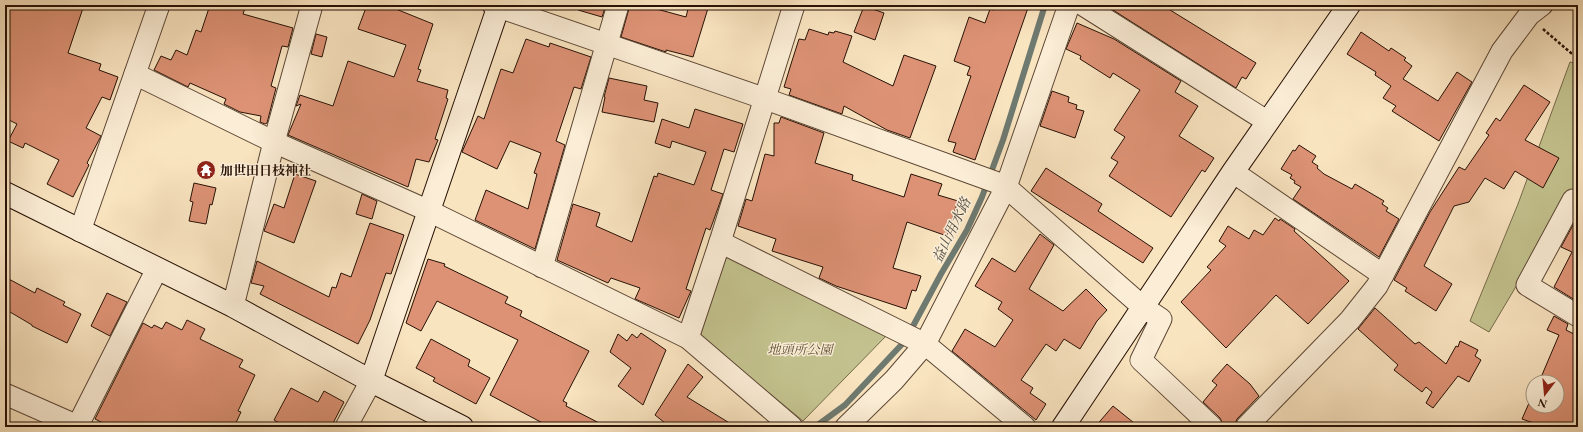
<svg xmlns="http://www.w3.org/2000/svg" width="1583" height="432" font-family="'EB Garamond','Noto Serif JP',serif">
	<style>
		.green { fill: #c3c28e; stroke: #756a4a }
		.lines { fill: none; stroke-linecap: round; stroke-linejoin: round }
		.stream { stroke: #6e796f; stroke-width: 6 }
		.building { fill: #dd9275; stroke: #271105 }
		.street-casing { stroke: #5c4634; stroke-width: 23 }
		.secondary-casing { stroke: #271105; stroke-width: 24 }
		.path { stroke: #271105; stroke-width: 2.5; stroke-dasharray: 3 2; stroke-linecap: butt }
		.street { stroke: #fbedd6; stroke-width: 21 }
		.secondary { stroke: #fbedd6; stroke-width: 22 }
		.labels { text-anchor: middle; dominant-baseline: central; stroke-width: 3; stroke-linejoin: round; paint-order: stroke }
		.poi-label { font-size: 13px; font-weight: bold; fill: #271105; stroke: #fbedd6; text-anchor: start }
		.park-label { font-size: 13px; font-style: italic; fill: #5e4f35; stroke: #fbedd6 }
		.water-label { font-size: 14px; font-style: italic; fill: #514e43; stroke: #fbedd6 }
	</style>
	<rect width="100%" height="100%" fill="#f9e4c0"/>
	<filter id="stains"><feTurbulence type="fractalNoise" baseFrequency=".005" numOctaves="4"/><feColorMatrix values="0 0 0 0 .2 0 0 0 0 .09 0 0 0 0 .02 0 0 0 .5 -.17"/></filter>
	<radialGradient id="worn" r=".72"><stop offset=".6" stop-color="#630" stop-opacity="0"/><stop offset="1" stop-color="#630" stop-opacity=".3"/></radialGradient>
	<g class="green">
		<polygon points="1570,62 1578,64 1578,182 1489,332 1470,321 1518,204"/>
		<polygon points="730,254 888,334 803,421 700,336 723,259"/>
	</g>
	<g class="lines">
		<polyline class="stream" points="815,427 845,405 905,341 941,274 967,230 982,197 1003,140 1045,5"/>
	</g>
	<g class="building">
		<polygon points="8,5 84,5 68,53 101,64 99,70 118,77 110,100 102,97 86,128 101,136 87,163 89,165 73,197 47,184 59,160 25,143 23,148 8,141 17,124 5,118 5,16"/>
		<polygon points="210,5 246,5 243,14 293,28 288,47 282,46 271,86 276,88 267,123 265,124 260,122 261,116 240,112 224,104 226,99 190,83 188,87 154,70 161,56 171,60 176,50 187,55 196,30 201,32"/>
		<polygon points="367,5 386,5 433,24 418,69 421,70 417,81 448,90 446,98 448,99 435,139 438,140 429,162 416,159 408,187 288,135 301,104 296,106 300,95 333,106 348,61 394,77 406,45 358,29"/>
		<polygon points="579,5 606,5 602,17 578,10"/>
		<polygon points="630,5 642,5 686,17 689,5 709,5 693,57 666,50 666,52 621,37"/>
		<polygon points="996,5 1029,5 975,160 953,152 956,143 948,141 971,76 967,75 970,67 954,61 969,17 985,23 990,9 994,10"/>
		<polygon points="1105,5 1162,5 1256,63 1246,79 1242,77 1236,88"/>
		<polygon points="864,6 884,13 875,40 854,32"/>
		<polygon points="1077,23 1114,39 1181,81 1175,92 1198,106 1179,136 1214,158 1205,172 1202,170 1171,217 1109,176 1118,162 1111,158 1125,137 1114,130 1140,90 1113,73 1110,78 1080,59 1081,56 1066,49"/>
		<polygon points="809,29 828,35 829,32 834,33 835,31 852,36 843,62 893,86 904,55 936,66 910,138 887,130 844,106 842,114 789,95 791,89 784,87 791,64 799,39 805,40"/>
		<polygon points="1361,32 1389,51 1391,48 1406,58 1404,60 1412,66 1403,79 1438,101 1457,72 1472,82 1439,141 1392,111 1396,106 1383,98 1391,86 1375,75 1376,72 1347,54"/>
		<polygon points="316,34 327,37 322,57 311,54"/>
		<polygon points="526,39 549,47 550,43 591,57 581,89 574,87 556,141 565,145 535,249 475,220 486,190 528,209 537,174 534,173 541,153 510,141 497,169 462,152 478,116 484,119 501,69 513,73"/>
		<polygon points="609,78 647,86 644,100 658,103 654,122 602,112 605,97 604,97"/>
		<polygon points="1524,85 1550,102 1525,140 1559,158 1543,188 1515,171 1504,189 1485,178 1469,202 1454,206 1424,266 1452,284 1436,311 1405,291 1407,288 1394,280 1430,212 1459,167 1465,170 1489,135 1486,133 1496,118 1500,121"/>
		<polygon points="1052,91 1069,97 1068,102 1077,105 1076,109 1084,111 1075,138 1040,126"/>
		<polygon points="695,109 743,124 734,152 724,149 711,190 723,194 710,230 706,228 686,289 691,291 679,318 635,299 640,288 611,278 608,283 557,260 573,204 600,213 596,226 632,242 654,176 657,177 658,173 694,185 706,152 672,141 670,148 655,143 662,119 689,128"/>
		<polygon points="781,117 824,133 815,163 853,175 852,180 904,197 911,174 942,184 938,195 958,201 947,236 907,222 893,268 921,276 916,291 912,290 906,309 836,286 819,278 823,267 772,251 776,239 738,226 746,199 752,201 765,154 774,156 774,123 779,123"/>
		<polygon points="1299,145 1316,156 1312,162 1318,166 1317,168 1324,174 1352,189 1355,184 1384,201 1382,204 1388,208 1386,211 1399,219 1379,257 1293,199 1301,187 1294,183 1295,181 1290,178 1292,175 1281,169 1293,150 1295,151"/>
		<polygon points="1046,168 1102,204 1098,211 1153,248 1143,263 1031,191"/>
		<polygon points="295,174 316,181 294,243 264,231 274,204 284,208"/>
		<polygon points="194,183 216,188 212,205 210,204 206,224 189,221 193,202 190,201"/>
		<polygon points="362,194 377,201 372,219 356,214"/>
		<polygon points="1578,216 1578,302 1554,287 1572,252 1561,247"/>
		<polygon points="1275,218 1279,221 1280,219 1295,229 1294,231 1349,281 1308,324 1276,295 1226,348 1181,302 1211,270 1207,267 1226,246 1219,241 1228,226 1249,239 1254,230 1263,235"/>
		<polygon points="370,223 404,235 391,274 386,273 370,320 358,344 260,294 264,286 251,283 257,261 329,297 332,287 336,288 341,273 351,277"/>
		<polygon points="1040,234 1054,245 1029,289 1063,311 1086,289 1107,310 1097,321 1080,349 1064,339 1056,351 1046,344 1021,380 1033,388 1030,393 1046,404 1036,420 952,351 965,329 995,347 1013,320 998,309 1002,302 975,286 992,258 1015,272"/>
		<polygon points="428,259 445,264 444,266 508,297 505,303 522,311 520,316 589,351 563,401 567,403 566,406 607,427 550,427 490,395 518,340 437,301 421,331 406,323"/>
		<polygon points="5,277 35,293 37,288 65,302 63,305 81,314 67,343 32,326 32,325 5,309"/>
		<polygon points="107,293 127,302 110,336 91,326"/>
		<polygon points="1375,308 1415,344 1419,342 1446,364 1456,346 1458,347 1460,341 1478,350 1475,356 1481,360 1471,378 1469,382 1458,376 1433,408 1426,403 1432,392 1426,387 1422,392 1394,370 1398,365 1358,329"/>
		<polygon points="1554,316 1568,324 1566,330 1578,336 1578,427 1545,427 1522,419 1533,394 1533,406 1557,406 1557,382 1539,382 1559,335 1547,330"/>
		<polygon points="187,320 205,329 200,339 243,360 239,367 255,375 238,411 241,412 234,427 111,427 95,419 143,323 152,328 154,325 162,329 166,322 182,330"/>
		<polygon points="641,333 666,350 643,405 618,386 631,368 610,352 618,334 627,341 632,334 637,338"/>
		<polygon points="431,339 470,360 468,366 490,378 476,404 433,381 435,378 416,368"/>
		<polygon points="688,364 703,377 687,397 736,427 670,427 655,415"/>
		<polygon points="1227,364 1250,384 1259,396 1237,419 1234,427 1224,427 1220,418 1203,402 1217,385 1212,381"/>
		<polygon points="291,388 318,402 324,391 344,402 331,427 286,427 274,420"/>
		<polygon points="1113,406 1139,427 1095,427"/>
	</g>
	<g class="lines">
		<defs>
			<g id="street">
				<polyline points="493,5 763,98 998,183 1006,187 1143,307 1161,319 1141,360 1212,427"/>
				<polyline points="1083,5 1268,122"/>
				<polyline points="135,74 274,142 429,211 688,338 792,427"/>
				<polyline points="1233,172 1383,275"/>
				<polyline points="1578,203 1573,200 1527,285 1578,316"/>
				<polyline points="80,231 159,5"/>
				<polyline points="720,242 925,344 1025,427"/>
				<polyline points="542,267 618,5"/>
				<polyline points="233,306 274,142 312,5"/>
				<polyline points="688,338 720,242 794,5"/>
				<polyline points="5,394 80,427"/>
				<polyline points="77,427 157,269"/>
				<polyline points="346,427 371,381"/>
				<polyline points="846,427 894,380 925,344 1006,187 1069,5"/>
				<polyline points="1246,427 1350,320 1377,286 1502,51 1529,15 1542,5"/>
			</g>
			<g id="secondary">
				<polyline points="5,193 233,306 371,381 462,427"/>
				<polyline points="371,381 499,5"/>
				<polyline points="1063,427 1233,172 1349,5"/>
			</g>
		</defs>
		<use href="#street" class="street-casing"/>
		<use href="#secondary" class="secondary-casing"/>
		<polyline class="path" points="1543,29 1571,53 1578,54"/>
		<use href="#street" class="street"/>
		<use href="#secondary" class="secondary"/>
	</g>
	<defs>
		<symbol id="temple-disc" viewBox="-11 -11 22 22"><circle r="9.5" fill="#8f2418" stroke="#fbedd6"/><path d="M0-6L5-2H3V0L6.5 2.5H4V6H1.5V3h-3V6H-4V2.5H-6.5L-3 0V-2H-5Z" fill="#fff"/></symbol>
	</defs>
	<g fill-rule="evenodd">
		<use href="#temple-disc" x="195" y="159" width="22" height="22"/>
	</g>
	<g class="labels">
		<g class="poi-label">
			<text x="220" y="170">加世田日枝神社</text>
		</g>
		<g class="park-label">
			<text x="800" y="349">地頭所公園</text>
		</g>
		<g class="water-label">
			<text transform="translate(951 230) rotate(-64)">益山用水路</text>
		</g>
	</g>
	<rect width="1583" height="432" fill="none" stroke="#f9e4c0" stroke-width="20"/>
	<rect x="6" y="6" width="1571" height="420" fill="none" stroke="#271105" stroke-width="2"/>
	<rect x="10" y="10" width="1563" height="412" fill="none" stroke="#271105"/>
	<g transform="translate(1545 394) rotate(196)"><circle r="19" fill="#fbedd6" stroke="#a69582"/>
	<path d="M0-3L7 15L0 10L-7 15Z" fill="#8f2418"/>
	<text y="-6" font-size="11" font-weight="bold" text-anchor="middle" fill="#271105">N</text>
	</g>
	<rect width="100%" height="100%" filter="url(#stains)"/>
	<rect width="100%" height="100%" fill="url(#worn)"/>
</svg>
